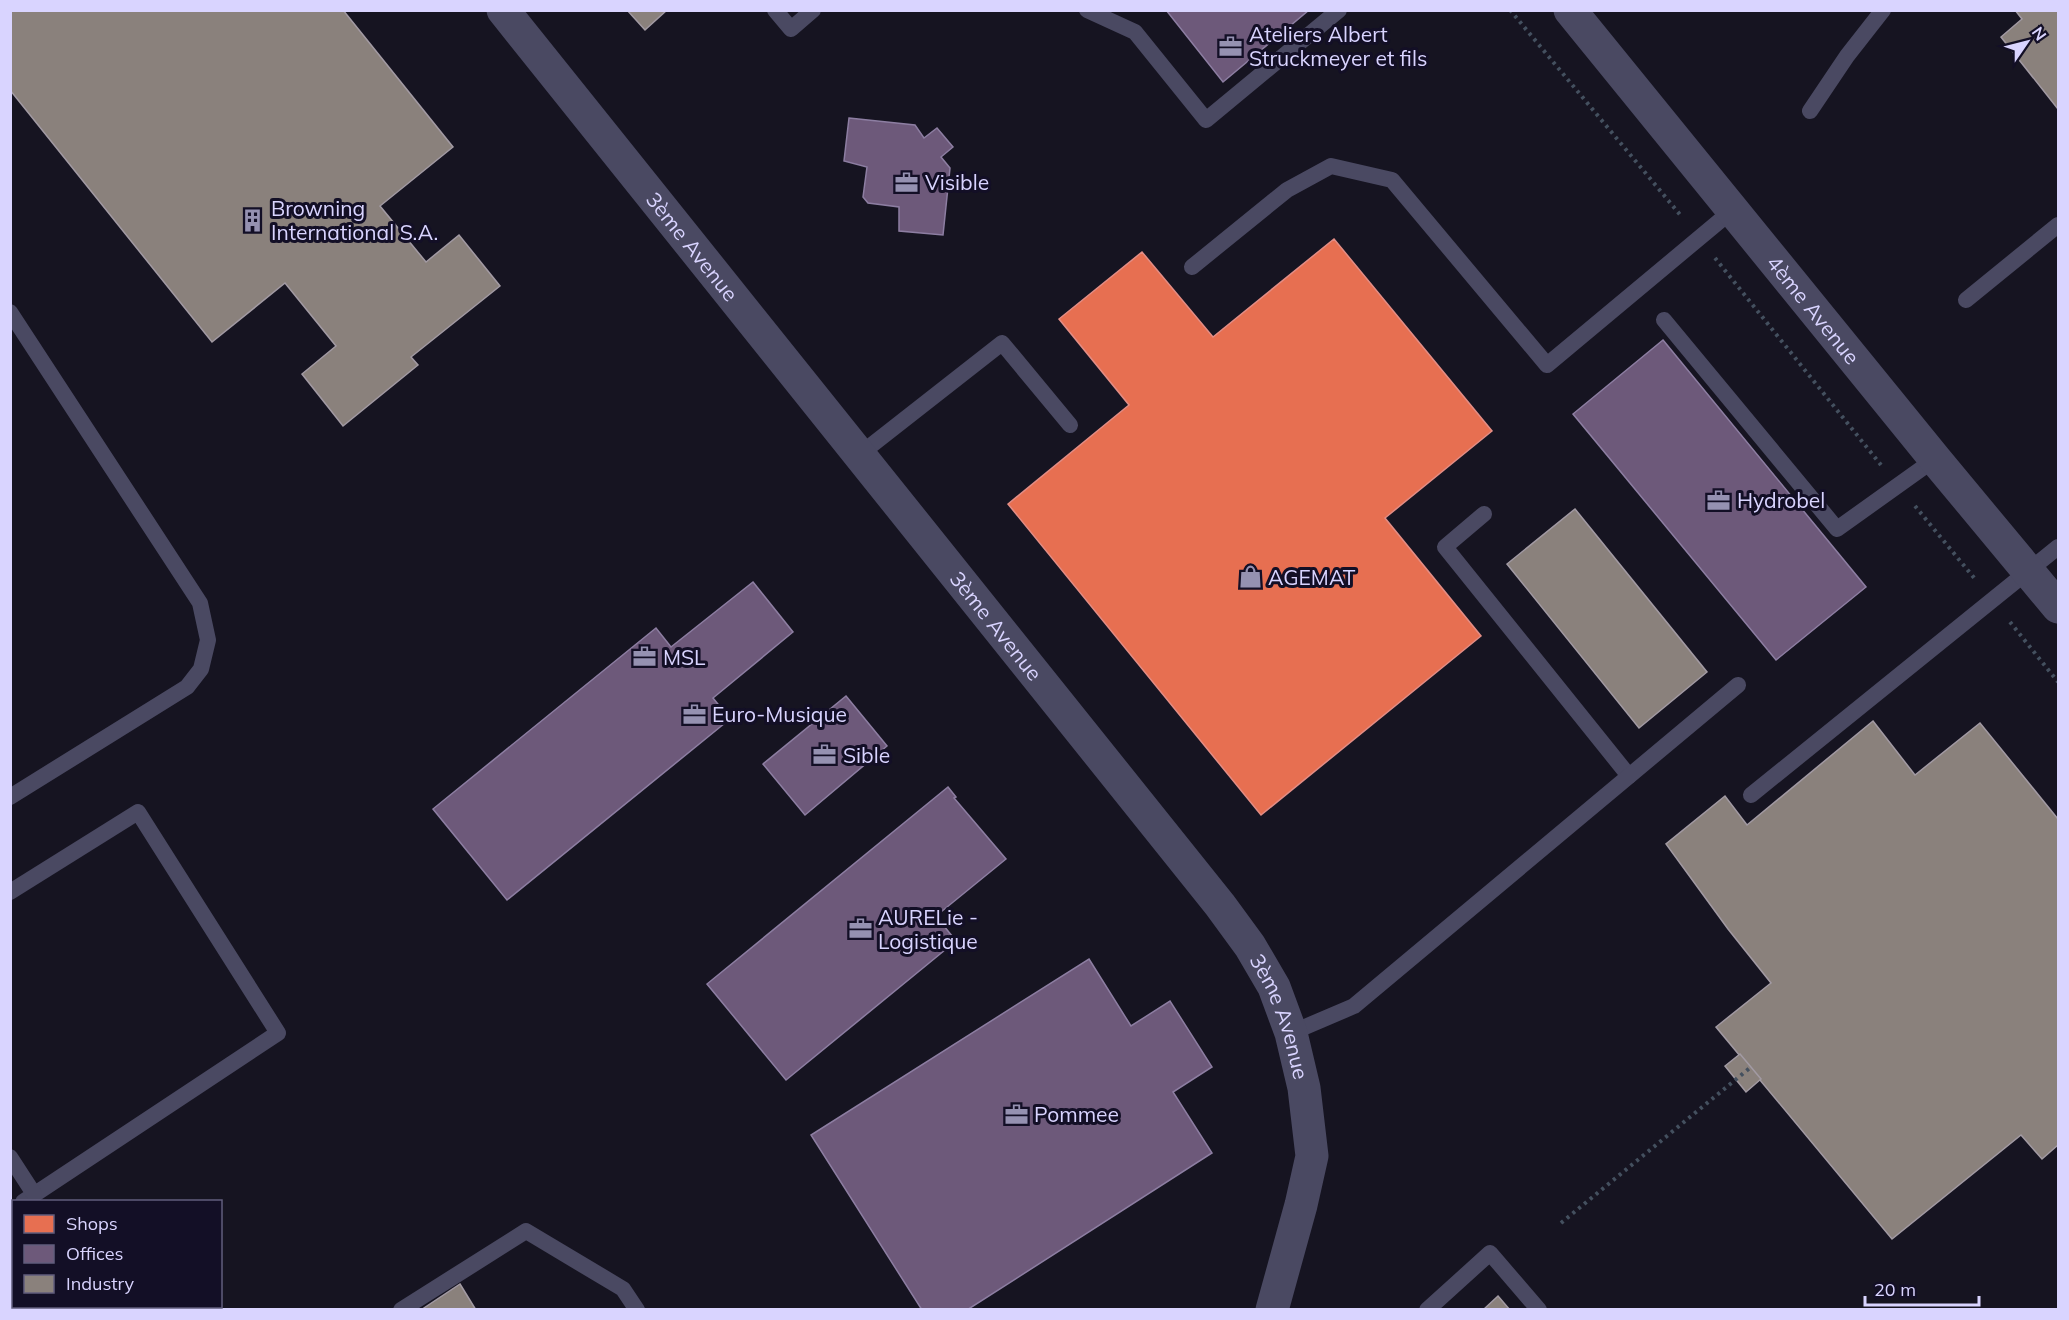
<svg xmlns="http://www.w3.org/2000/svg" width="2069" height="1320" font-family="Mulish,sans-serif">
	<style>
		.shops { fill: #e76f51; stroke: #e38d85; stroke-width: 1.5 }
		.offices { fill: #6d597a; stroke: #8d7ea2; stroke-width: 1.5 }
		.industry { fill: #8a817c; stroke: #a29aa3; stroke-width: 1.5 }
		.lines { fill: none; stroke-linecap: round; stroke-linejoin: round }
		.path { stroke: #44505f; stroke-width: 4; stroke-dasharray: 3 4.5; stroke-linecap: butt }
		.service { stroke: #4a4962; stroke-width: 16 }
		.tertiary { stroke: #4a4962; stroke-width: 33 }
		.labels { text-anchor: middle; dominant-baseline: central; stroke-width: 6; stroke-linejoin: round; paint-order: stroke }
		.poi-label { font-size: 21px; fill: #d9d4ff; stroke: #130f26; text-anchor: start }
		.street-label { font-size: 21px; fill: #d9d4ff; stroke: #130f26 }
	</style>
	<rect width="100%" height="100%" fill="#161421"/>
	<polygon class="shops" points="1334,239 1492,431 1385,518 1481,636 1261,815 1008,504 1129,405 1059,319 1142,252 1213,337"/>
	<g class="offices">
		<polygon points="1166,10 1309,10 1223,82"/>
		<polygon points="849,118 915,125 924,138 937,128 953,147 941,157 950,168 943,235 899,231 899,207 868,203 863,197 867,167 844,161"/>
		<polygon points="1663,340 1866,587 1776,660 1573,414"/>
		<polygon points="753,582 793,632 713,698 730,719 507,900 433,809 656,628 671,647"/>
		<polygon points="846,696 887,746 805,815 763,764"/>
		<polygon points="948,787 956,797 954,798 1006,859 936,916 956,941 786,1080 707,984"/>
		<polygon points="1089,959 1131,1026 1170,1001 1212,1067 1173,1092 1212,1153 967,1310 922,1310 811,1135"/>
	</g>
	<g class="industry">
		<polygon points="10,10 343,10 453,147 380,206 426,262 459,235 500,286 411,357 418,365 343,426 302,374 336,346 285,283 212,342 10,90"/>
		<polygon points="627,10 667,10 645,30"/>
		<polygon points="2015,10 2058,10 2058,109 2001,37 2022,19"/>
		<polygon points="1575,509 1707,672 1639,728 1507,564"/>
		<polygon points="1873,721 1915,775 1980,723 2058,819 2058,1145 2042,1159 2021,1135 1892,1239 1716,1027 1771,983 1728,929 1666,844 1725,796 1747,825"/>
		<polygon points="1740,1054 1761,1079 1746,1092 1725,1066"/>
		<polygon points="460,1284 476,1310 421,1310"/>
		<polygon points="1498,1296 1510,1310 1483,1310"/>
	</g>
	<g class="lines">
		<g class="path">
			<polyline points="1510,10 1682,217"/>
			<polyline points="1715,258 1881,465"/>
			<polyline points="1915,506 1975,579"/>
			<polyline points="2010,622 2058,682"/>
			<polyline points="1561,1223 1751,1067"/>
		</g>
		<g class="service">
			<polyline points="775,10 791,29 813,10"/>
			<polyline points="1087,10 1135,32 1206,120 1339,10"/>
			<polyline points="1810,111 1847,56 1883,10"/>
			<polyline points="1192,267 1287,190 1331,166 1392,180 1547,365 1734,209"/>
			<polyline points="1966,300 2058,225"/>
			<polyline points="10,312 200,603 208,640 201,669 187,687 10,797"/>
			<polyline points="1664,320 1837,529 1935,459"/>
			<polyline points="859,455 1002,343 1070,425"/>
			<polyline points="1484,514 1445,547 1629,776"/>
			<polyline points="1751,795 2058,547"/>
			<polyline points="10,892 138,812 278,1033 23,1202"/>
			<polyline points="1291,1033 1354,1006 1738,685"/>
			<polyline points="10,1157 34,1194"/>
			<polyline points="401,1310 526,1231 623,1289 637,1310"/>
			<polyline points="1427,1310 1490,1253 1539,1310"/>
		</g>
		<g class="tertiary">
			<path id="s1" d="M503,10l717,895 30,41 24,41 17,46 13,55 8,68 -11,49 -29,105"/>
			<path id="s2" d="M1570,10l365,449 123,148"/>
		</g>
	</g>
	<defs>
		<symbol id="office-bare" viewBox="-9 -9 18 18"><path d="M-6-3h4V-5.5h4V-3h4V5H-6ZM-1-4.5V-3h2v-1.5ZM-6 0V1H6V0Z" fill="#9591b1" stroke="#130f26" stroke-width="2.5" paint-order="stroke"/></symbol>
		<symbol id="building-bare" viewBox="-9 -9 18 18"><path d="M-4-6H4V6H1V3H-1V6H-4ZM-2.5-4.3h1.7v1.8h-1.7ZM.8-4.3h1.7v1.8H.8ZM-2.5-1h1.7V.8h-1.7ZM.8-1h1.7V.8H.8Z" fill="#9591b1" stroke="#130f26" stroke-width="2.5" paint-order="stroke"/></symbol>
		<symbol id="shop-bare" viewBox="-9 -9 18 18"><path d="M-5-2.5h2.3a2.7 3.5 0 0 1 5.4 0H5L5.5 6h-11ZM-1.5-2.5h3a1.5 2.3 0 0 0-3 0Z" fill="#9591b1" stroke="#130f26" stroke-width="2.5" paint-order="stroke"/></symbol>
	</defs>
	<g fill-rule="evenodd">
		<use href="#office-bare" x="1214" y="30" width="33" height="33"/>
		<use href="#office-bare" x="890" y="166" width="33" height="33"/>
		<use href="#building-bare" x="236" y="204" width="33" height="33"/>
		<use href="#office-bare" x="1702" y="484" width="33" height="33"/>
		<use href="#shop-bare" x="1234" y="560" width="33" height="33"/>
		<use href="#office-bare" x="628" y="640" width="33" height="33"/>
		<use href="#office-bare" x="678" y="698" width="33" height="33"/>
		<use href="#office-bare" x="808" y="738" width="33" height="33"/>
		<use href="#office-bare" x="844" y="912" width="33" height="33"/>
		<use href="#office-bare" x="1000" y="1098" width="33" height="33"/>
	</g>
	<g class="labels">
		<g class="poi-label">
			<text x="1249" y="34">Ateliers Albert<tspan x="1249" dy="24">Struckmeyer et fils</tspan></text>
			<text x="925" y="182">Visible</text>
			<text x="271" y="208">Browning<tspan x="271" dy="24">International S.A.</tspan></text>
			<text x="1737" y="500">Hydrobel</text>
			<text x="1268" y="577">AGEMAT</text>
			<text x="663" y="657">MSL</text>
			<text x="712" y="714">Euro-Musique</text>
			<text x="843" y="755">Sible</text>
			<text x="878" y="917">AURELie -<tspan x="878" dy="24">Logistique</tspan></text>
			<text x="1034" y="1114">Pommee</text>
		</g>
		<g class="street-label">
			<text stroke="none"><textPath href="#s1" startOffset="303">3ème Avenue</textPath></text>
			<text stroke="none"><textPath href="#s2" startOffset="386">4ème Avenue</textPath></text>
			<text stroke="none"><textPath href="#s1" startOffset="789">3ème Avenue</textPath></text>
			<text stroke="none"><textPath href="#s1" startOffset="1275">3ème Avenue</textPath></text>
		</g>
	</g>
	<rect width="2069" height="1320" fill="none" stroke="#d9d4ff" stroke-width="24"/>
	<rect x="12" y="1200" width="210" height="108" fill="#130f26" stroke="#625e7d" stroke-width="1.5"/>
	<rect x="24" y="1215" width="30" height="18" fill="#e76f51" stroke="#625e7d" stroke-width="1.5"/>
	<text x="66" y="1230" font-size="18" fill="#d9d4ff">Shops</text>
	<rect x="24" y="1245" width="30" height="18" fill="#6d597a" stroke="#625e7d" stroke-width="1.5"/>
	<text x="66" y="1260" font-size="18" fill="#d9d4ff">Offices</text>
	<rect x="24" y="1275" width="30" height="18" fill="#8a817c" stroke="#625e7d" stroke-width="1.5"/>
	<text x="66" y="1290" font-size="18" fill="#d9d4ff">Industry</text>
	<g transform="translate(2027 42) rotate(55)" stroke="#130f26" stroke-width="4.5" paint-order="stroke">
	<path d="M0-4.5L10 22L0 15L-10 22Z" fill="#d9d4ff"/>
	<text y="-9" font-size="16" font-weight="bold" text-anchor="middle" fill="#d9d4ff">N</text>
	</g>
	<path d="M1865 1296v9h114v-9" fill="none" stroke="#d9d4ff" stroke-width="3"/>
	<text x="1874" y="1296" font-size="18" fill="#d9d4ff" stroke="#130f26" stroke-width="4.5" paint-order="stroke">20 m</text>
</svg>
